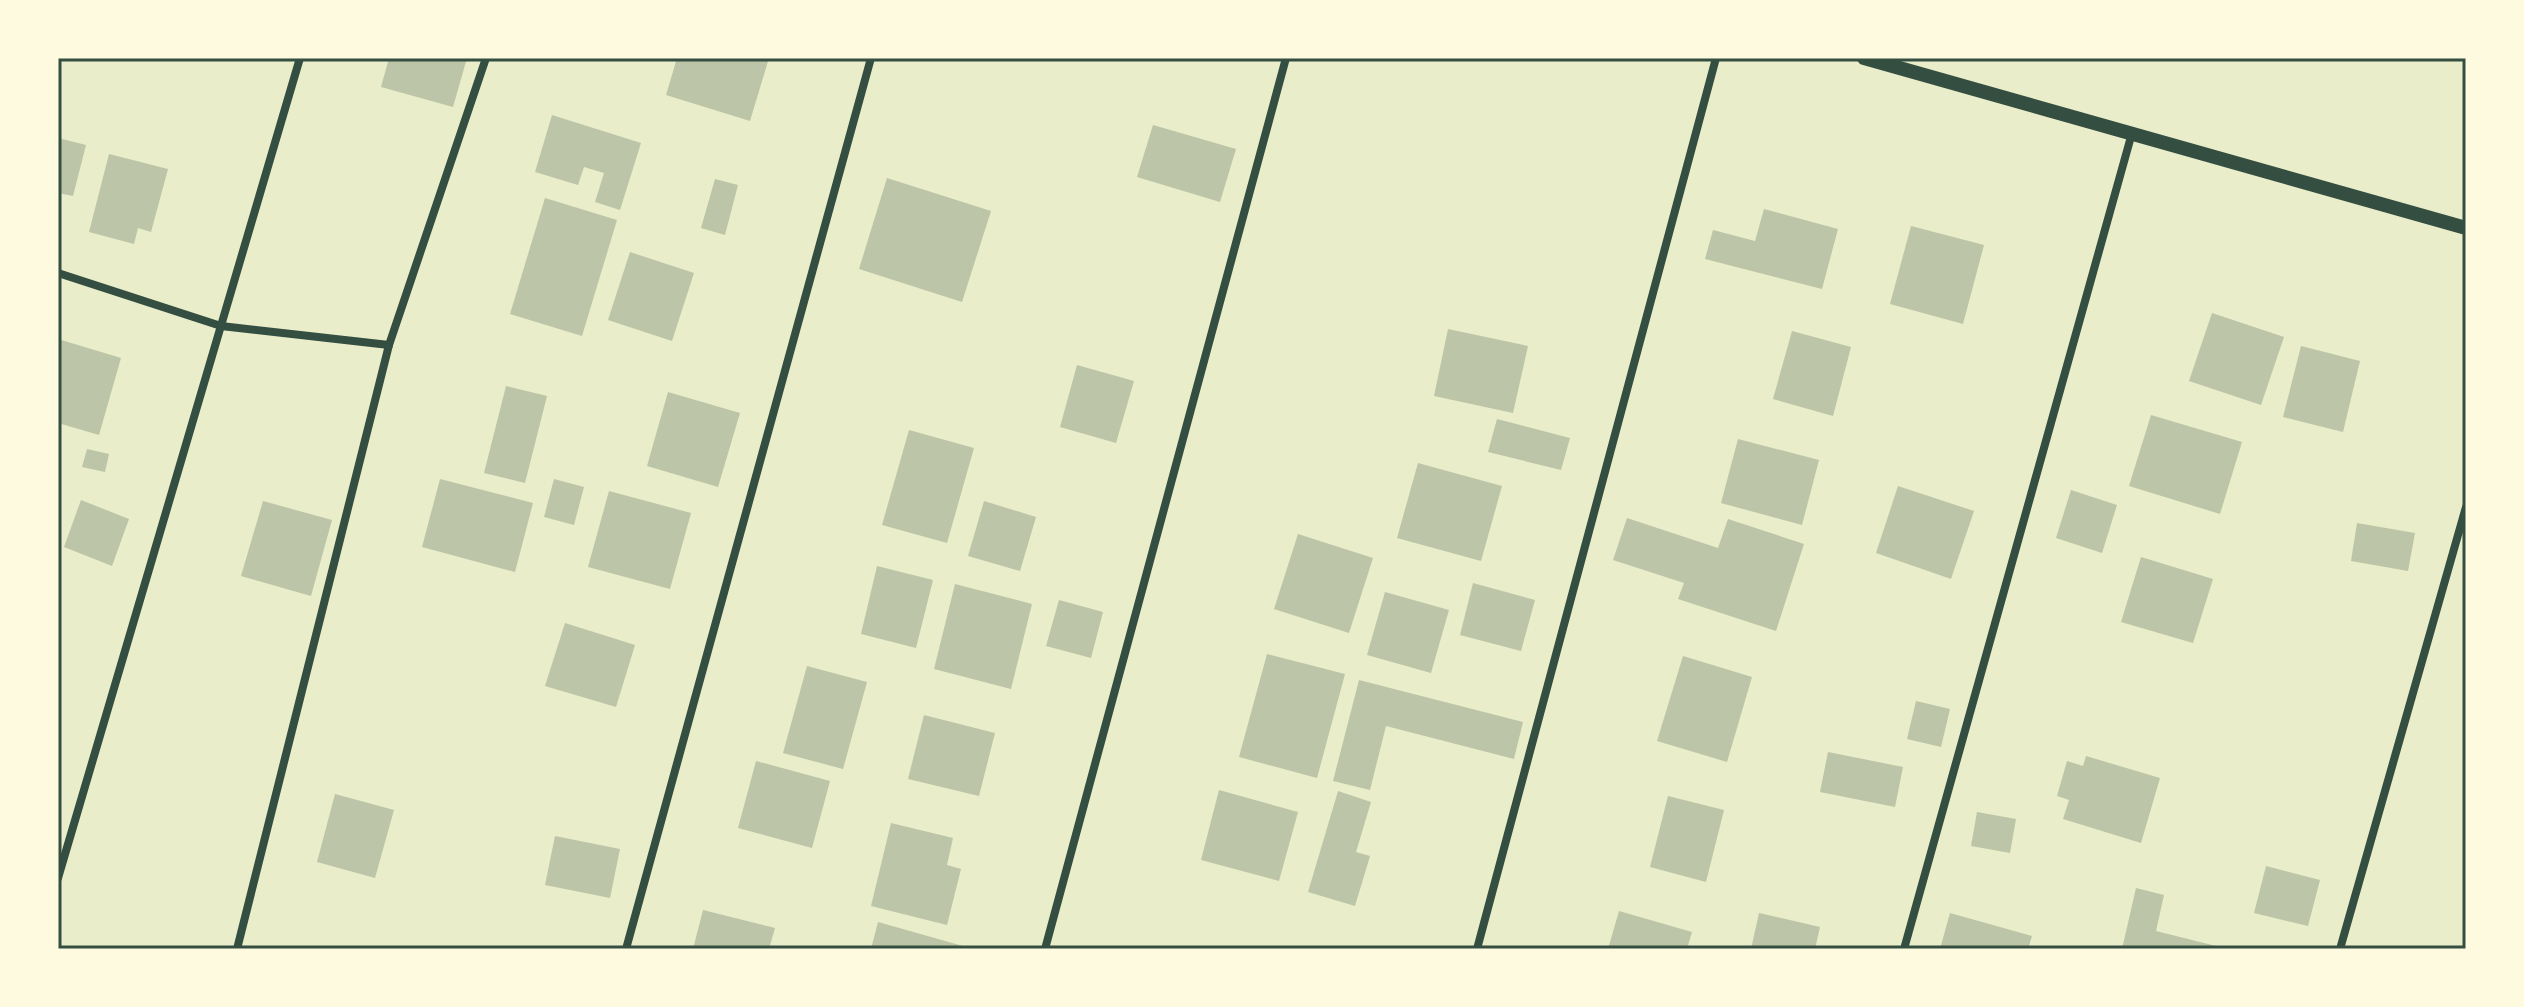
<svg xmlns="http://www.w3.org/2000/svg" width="2524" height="1007" font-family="Helvetica,sans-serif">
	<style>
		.building { fill: #bcc5a7 }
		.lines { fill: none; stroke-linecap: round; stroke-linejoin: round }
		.minor { stroke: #344e41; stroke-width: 8 }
		.tertiary { stroke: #344e41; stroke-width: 14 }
		.neatline { fill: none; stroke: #344e41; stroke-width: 3 }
	</style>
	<rect width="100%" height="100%" fill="#e9edc9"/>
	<g class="building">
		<polygon points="389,58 467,58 453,107 381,87"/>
		<polygon points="677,58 769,58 750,121 666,95"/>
		<polygon points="552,115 641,143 620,210 595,202 604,173 584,167 578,185 535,172"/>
		<polygon points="1153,125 1236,149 1220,202 1137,177"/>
		<polygon points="58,138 86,145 73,196 58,193"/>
		<polygon points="109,154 168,169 151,232 138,228 134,244 89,232"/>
		<polygon points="887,178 991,211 962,302 859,269"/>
		<polygon points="715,179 738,185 725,235 701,228"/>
		<polygon points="545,198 617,220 582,336 510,314"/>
		<polygon points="1764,209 1838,229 1822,289 1705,259 1713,230 1755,241"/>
		<polygon points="1911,226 1984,245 1963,324 1890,304"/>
		<polygon points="630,252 694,273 672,341 608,320"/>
		<polygon points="2212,313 2284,337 2261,405 2189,381"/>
		<polygon points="1448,329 1528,346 1513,413 1434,396"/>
		<polygon points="1792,331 1851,347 1833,416 1773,399"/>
		<polygon points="58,339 121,358 99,435 58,423"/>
		<polygon points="2301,346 2360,361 2343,432 2283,417"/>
		<polygon points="1077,365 1134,381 1116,443 1060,427"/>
		<polygon points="506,386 547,396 525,483 484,473"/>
		<polygon points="668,392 740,413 718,487 647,466"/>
		<polygon points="2151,415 2242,442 2220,514 2129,486"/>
		<polygon points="1497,419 1570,438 1561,470 1488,452"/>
		<polygon points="909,430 974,448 947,543 882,525"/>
		<polygon points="1738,439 1819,460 1802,525 1721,503"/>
		<polygon points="87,449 109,454 105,472 82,467"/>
		<polygon points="1418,463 1502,486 1481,561 1397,538"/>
		<polygon points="440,479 533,503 515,572 422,547"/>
		<polygon points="554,479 584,487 574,525 544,517"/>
		<polygon points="1898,486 1974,511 1951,579 1876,553"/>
		<polygon points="2071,490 2117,505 2102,553 2056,538"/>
		<polygon points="609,491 691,513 670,589 588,567"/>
		<polygon points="81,500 129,519 112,566 64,547"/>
		<polygon points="263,501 332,520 311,596 241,576"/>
		<polygon points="984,501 1036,517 1020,571 968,556"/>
		<polygon points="1627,518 1718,548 1728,519 1804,544 1776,631 1678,599 1684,583 1613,560"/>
		<polygon points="2357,523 2415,533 2408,571 2351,561"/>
		<polygon points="1298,534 1373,558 1349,633 1274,609"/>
		<polygon points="2141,557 2213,579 2193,643 2121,622"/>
		<polygon points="877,566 933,580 916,648 861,634"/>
		<polygon points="1473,583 1535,600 1521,651 1460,635"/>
		<polygon points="955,584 1032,604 1011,689 934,669"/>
		<polygon points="1385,592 1449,610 1431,673 1367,655"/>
		<polygon points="1059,600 1103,612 1091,658 1046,646"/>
		<polygon points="565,623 635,645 616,707 545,686"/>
		<polygon points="1267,654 1345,674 1317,778 1239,757"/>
		<polygon points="1683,656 1752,677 1727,762 1657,741"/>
		<polygon points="807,666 867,682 843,769 783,753"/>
		<polygon points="1359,680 1523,722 1514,759 1386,726 1370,790 1333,781"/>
		<polygon points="1916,701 1950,709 1941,747 1907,739"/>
		<polygon points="924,715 995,733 979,796 908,779"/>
		<polygon points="1828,752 1903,767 1895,807 1820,792"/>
		<polygon points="2086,756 2160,778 2141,843 2063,819 2069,800 2057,796 2067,761 2083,766"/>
		<polygon points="756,761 830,781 812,848 738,828"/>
		<polygon points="1219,790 1298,812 1279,881 1201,860"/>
		<polygon points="1338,791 1371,802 1356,852 1370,856 1355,906 1308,892"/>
		<polygon points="335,794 394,810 375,878 317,862"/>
		<polygon points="1668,796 1724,810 1706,882 1650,867"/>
		<polygon points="1977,812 2016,819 2010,853 1971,846"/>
		<polygon points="891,823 953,838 947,865 961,869 947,925 871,906"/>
		<polygon points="555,836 620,849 610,898 545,885"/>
		<polygon points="2266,866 2320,880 2308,926 2254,913"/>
		<polygon points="2136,888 2164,895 2156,931 2228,949 2122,949"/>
		<polygon points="703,910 775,928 769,949 693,949"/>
		<polygon points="1619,911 1692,932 1687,949 1608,949"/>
		<polygon points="1759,913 1820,927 1815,949 1751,949"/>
		<polygon points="1950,913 2032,936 2028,949 1940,949"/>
		<polygon points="878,922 963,946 963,949 871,949"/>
	</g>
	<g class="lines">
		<g class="minor">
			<polyline points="58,273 221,326 389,345"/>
			<polyline points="58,878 300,58"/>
			<polyline points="237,949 389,345 486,58"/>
			<polyline points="626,949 871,58"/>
			<polyline points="1045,949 1286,58"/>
			<polyline points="1477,949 1716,58"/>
			<polyline points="1904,949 2132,133"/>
			<polyline points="2340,949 2466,507"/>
		</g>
		<polyline class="tertiary" points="1864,58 2466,228"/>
	</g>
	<rect width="2524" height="1007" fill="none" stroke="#fefae0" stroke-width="120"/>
	<rect x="60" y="60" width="2404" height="887" class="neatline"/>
</svg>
